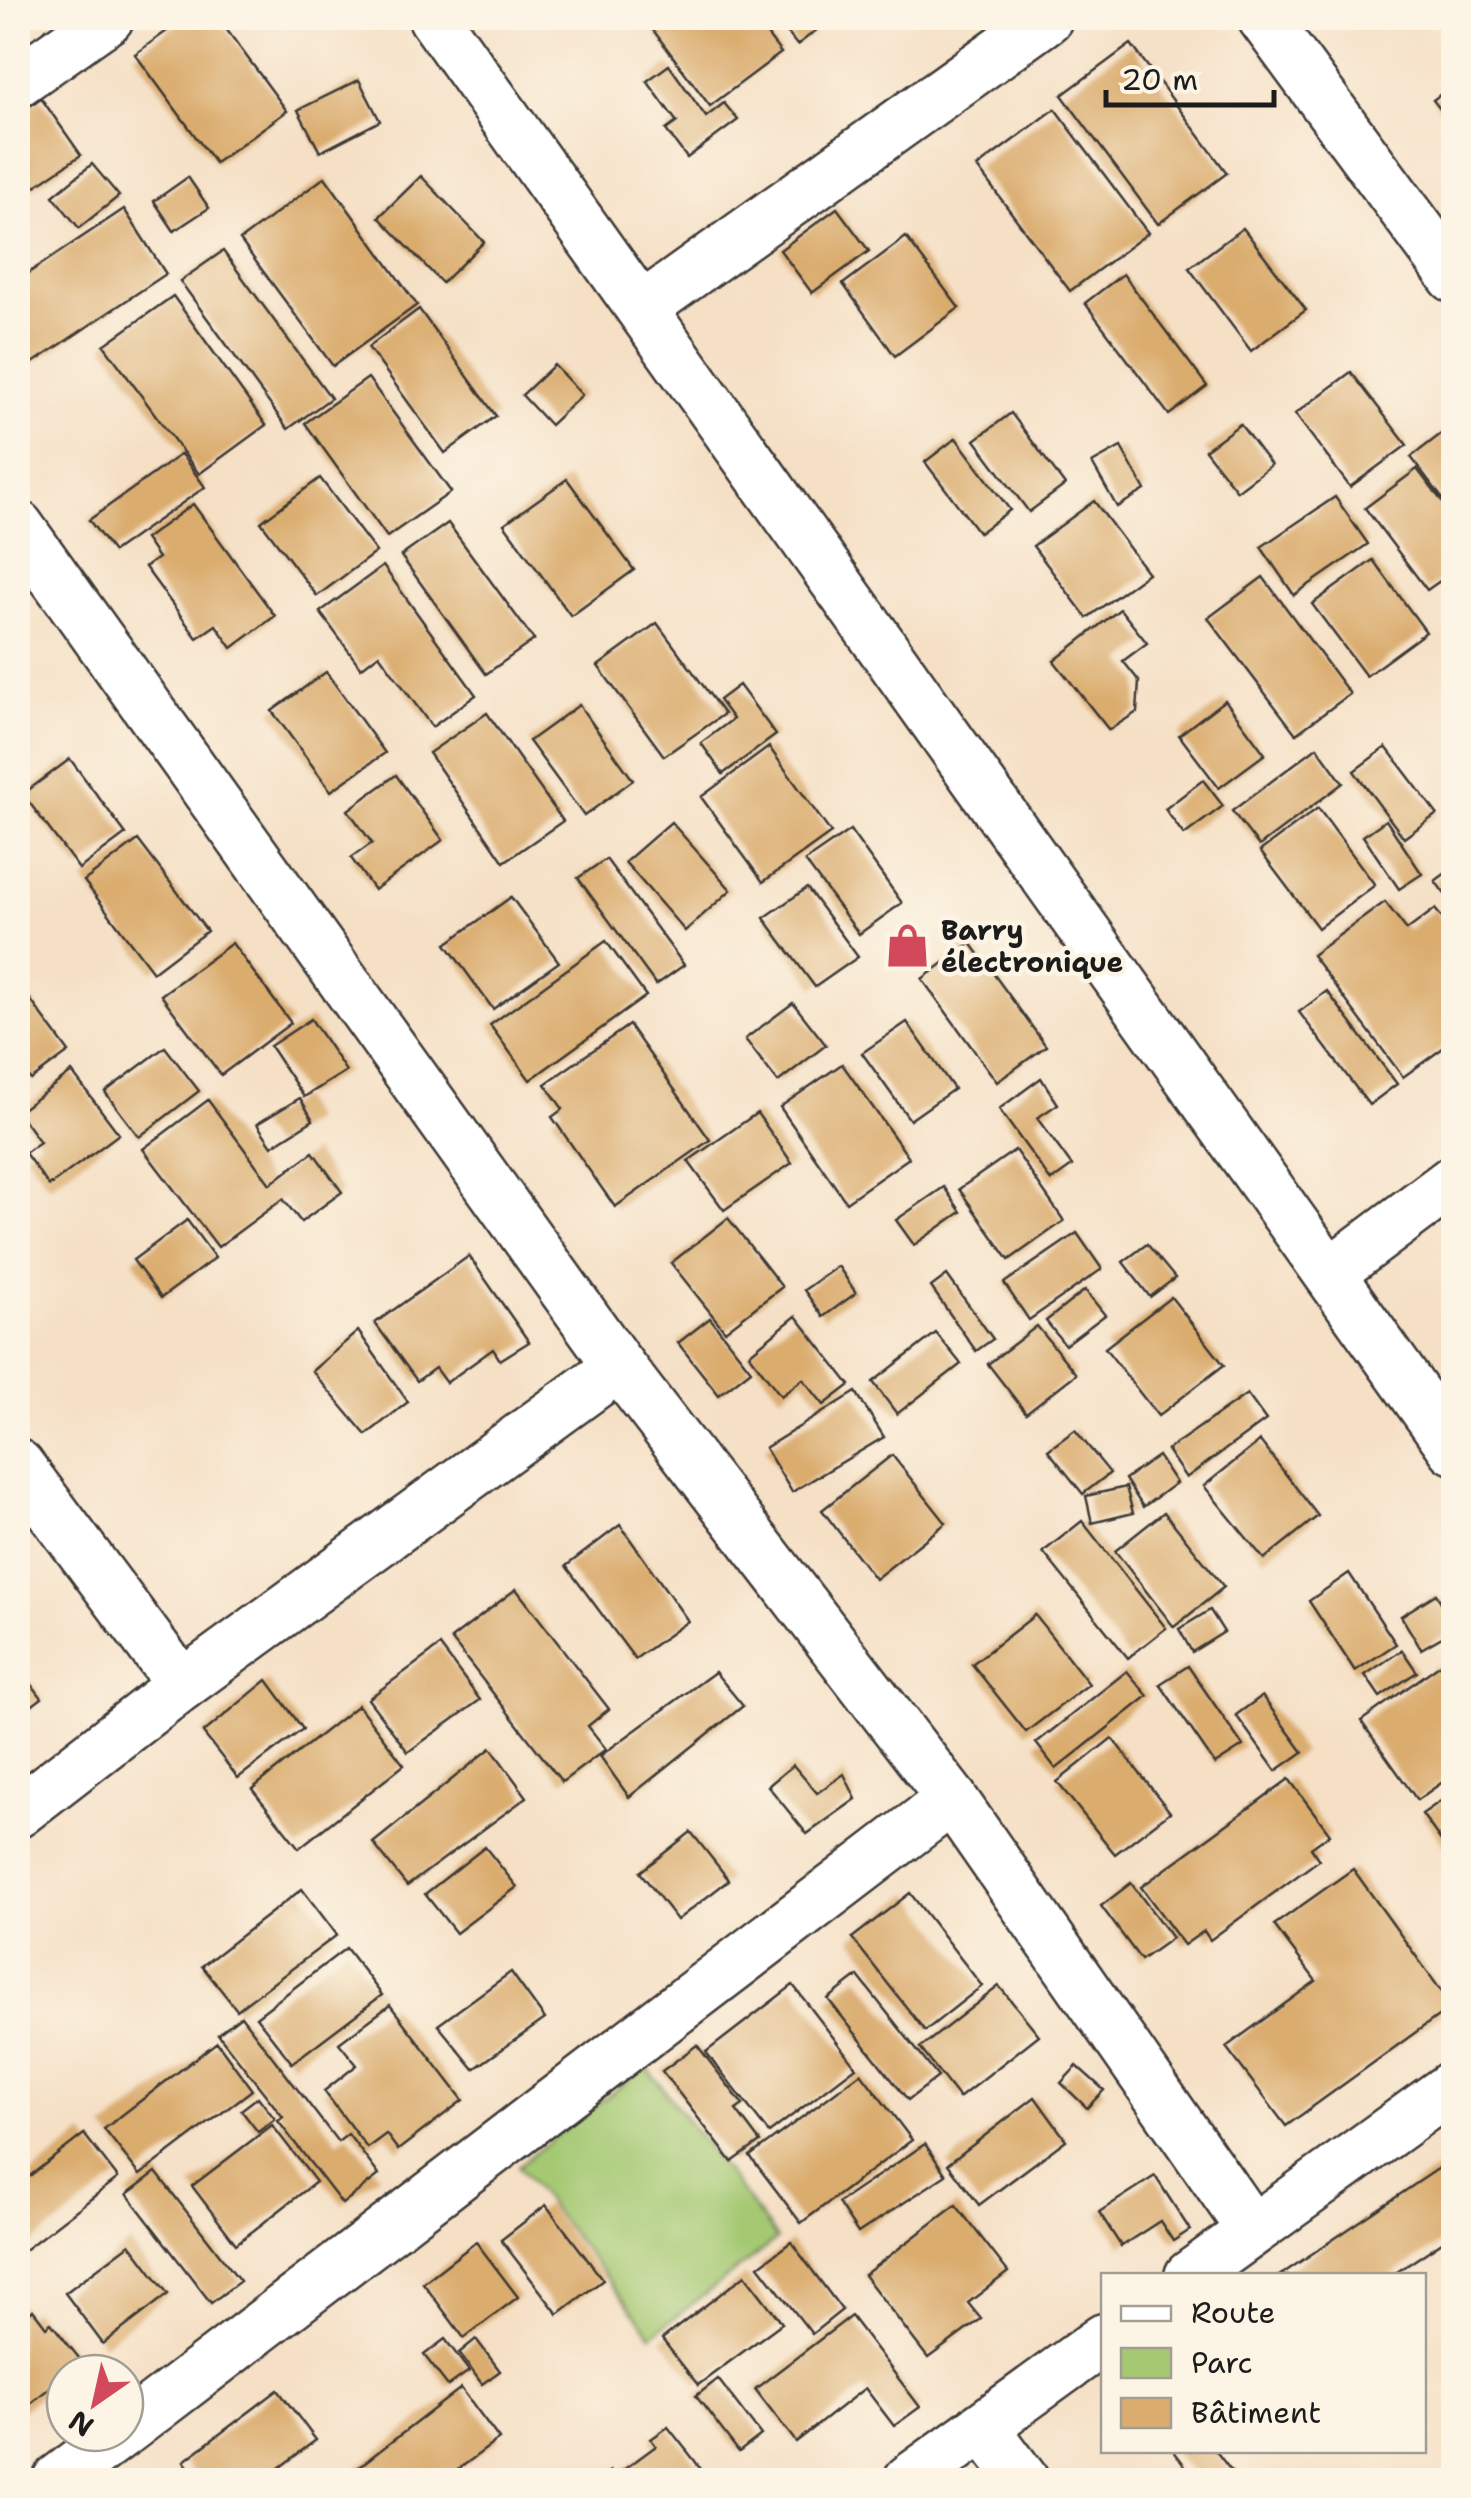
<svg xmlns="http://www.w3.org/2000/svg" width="1471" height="2498" font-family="'Shantell Sans',sans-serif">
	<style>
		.green { fill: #a5c973; stroke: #607248; stroke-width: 2.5 }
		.building { fill: #daac6e }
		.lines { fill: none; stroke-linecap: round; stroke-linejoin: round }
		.street-casing { stroke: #3d3936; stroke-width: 55 }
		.street { stroke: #fff; stroke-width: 50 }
		.labels { text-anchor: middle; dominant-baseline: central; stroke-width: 9; stroke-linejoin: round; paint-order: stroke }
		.poi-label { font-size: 28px; font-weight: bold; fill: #1c1c1c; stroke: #fcf5e5; text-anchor: start }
	</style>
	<rect width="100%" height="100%" fill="#fcf5e5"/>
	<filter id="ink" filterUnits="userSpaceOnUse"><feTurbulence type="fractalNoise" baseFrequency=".01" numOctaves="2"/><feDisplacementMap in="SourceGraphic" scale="20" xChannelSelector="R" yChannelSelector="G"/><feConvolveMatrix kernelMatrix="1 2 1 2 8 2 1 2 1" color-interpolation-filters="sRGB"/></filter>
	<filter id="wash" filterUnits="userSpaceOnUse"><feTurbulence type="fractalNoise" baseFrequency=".0048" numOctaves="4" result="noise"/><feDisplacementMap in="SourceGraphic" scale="40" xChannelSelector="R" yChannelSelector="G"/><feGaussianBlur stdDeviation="2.25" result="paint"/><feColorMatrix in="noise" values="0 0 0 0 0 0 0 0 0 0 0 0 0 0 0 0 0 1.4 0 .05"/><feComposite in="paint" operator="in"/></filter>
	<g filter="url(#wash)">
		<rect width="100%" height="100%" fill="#f5e0c6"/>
		<polygon class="green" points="646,2066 777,2239 652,2335 518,2166"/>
		<g id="blocks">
			<g class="building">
				<polygon points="185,18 218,18 287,111 215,163 135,54"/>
				<polygon points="644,18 754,18 781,53 710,106"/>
				<polygon points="776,18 816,18 822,26 797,45"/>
				<polygon points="1131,44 1227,173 1158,224 1062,95"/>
				<polygon points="669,65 706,117 724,103 738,120 687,158 666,130 677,122 647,81"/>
				<polygon points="359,80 380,121 320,152 298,110"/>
				<polygon points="1454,84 1454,127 1433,100"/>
				<polygon points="41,98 81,155 18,198 18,114"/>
				<polygon points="1055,109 1148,233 1070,291 977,167"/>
				<polygon points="92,164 119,196 79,228 53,196"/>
				<polygon points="421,176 484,242 442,283 379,217"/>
				<polygon points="188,177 209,208 174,231 154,201"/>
				<polygon points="325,177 417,305 333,366 240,240"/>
				<polygon points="837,208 869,251 812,293 780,250"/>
				<polygon points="124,209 166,274 18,373 18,280"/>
				<polygon points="1243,228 1306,310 1251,351 1189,268"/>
				<polygon points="906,237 959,308 895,356 843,284"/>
				<polygon points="223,251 331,398 288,429 180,281"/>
				<polygon points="1123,274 1207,386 1169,415 1085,303"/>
				<polygon points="173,296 266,425 199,474 104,345"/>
				<polygon points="419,309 496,416 445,453 368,347"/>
				<polygon points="554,365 582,395 550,425 522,395"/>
				<polygon points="1351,372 1407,445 1350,487 1295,414"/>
				<polygon points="368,378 451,492 387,537 305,423"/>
				<polygon points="1011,413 1065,485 1029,512 975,440"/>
				<polygon points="1240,424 1271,465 1237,491 1205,450"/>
				<polygon points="1454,424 1454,514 1411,457"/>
				<polygon points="956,438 1010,510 979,533 925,462"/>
				<polygon points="1121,447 1145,490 1117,507 1092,463"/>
				<polygon points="181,454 205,487 113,552 89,520"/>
				<polygon points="1417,469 1454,517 1454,571 1427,590 1365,508"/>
				<polygon points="320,478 376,552 317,596 261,522"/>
				<polygon points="567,479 634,570 571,616 504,524"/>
				<polygon points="1335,497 1368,544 1294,595 1261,547"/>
				<polygon points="1094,501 1148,573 1087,618 1033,546"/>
				<polygon points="193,504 275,616 232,648 216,625 197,638 145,567 158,558 145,539"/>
				<polygon points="448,523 534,640 486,674 401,556"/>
				<polygon points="1373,560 1426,632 1366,676 1312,604"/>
				<polygon points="383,566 476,695 432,727 379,654 361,668 320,612"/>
				<polygon points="1263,577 1350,694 1296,734 1208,618"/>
				<polygon points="1120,609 1147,643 1123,661 1139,681 1137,712 1109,730 1054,661"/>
				<polygon points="657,623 724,714 664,756 598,666"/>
				<polygon points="326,672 385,753 331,791 272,711"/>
				<polygon points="739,685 776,735 723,774 701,743 733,719 719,700"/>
				<polygon points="1225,700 1265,754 1219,788 1179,735"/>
				<polygon points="579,705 633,780 584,816 529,741"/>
				<polygon points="487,713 563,821 504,862 429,753"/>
				<polygon points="769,747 831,833 763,882 701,797"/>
				<polygon points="1317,747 1343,783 1259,846 1232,811"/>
				<polygon points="1386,747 1437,814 1404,838 1354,771"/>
				<polygon points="70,759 126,834 79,869 23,794"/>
				<polygon points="396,775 443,840 374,890 351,858 372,843 348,810"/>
				<polygon points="1203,780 1223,806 1184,835 1165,809"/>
				<polygon points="1318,808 1375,885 1318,928 1260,851"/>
				<polygon points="1386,820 1422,874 1399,889 1363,836"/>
				<polygon points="671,822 731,890 685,931 625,862"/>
				<polygon points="850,830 902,903 859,934 805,861"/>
				<polygon points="138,840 207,931 153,972 84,881"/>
				<polygon points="606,859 684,965 656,985 578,878"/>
				<polygon points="1454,867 1454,906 1435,881"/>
				<polygon points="807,888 858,957 815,987 764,918"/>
				<polygon points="511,897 559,962 493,1009 446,944"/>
				<polygon points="1385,902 1407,930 1435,909 1454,933 1454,1040 1403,1077 1312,955"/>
				<polygon points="606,941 646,996 530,1080 490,1025"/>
				<polygon points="232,943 291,1023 221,1075 161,995"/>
				<polygon points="971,943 1046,1046 997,1082 922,979"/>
				<polygon points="18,983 69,1052 31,1080 18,1063"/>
				<polygon points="1327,991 1397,1084 1369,1105 1299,1012"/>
				<polygon points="793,1003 826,1045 778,1082 745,1039"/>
				<polygon points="311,1019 346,1071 304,1097 270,1046"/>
				<polygon points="907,1022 954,1089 910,1120 862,1053"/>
				<polygon points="629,1025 710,1140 615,1207 552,1117 563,1109 545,1084"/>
				<polygon points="165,1047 199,1091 139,1137 105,1092"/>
				<polygon points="842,1064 909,1158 846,1202 780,1107"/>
				<polygon points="72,1072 119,1134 49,1186 25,1153 40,1142 18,1112"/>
				<polygon points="1041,1078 1058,1104 1037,1118 1072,1166 1051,1181 999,1109"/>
				<polygon points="300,1098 313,1120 272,1146 257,1124"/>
				<polygon points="208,1100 270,1184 313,1152 342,1192 301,1222 283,1199 218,1247 143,1149"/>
				<polygon points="757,1113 792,1163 724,1210 688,1161"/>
				<polygon points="1015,1150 1064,1221 1009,1260 959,1189"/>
				<polygon points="944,1187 961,1212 914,1245 896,1220"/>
				<polygon points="728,1218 782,1287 725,1331 671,1263"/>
				<polygon points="187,1220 215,1258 161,1298 133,1260"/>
				<polygon points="1077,1233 1102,1269 1029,1320 1004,1283"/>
				<polygon points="1147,1244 1175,1278 1150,1297 1123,1262"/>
				<polygon points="469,1256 529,1342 500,1360 493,1349 446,1383 435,1368 417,1381 375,1323"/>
				<polygon points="838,1266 856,1293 823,1317 804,1290"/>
				<polygon points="947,1275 993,1339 976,1351 931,1287"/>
				<polygon points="1085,1290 1105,1315 1065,1345 1046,1321"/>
				<polygon points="1171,1297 1224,1365 1158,1416 1105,1348"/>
				<polygon points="796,1316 850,1385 824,1405 803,1379 781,1396 749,1354"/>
				<polygon points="710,1318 751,1370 719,1395 678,1343"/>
				<polygon points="1037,1326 1076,1374 1026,1413 988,1364"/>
				<polygon points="358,1331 408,1402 366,1435 312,1371"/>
				<polygon points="936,1333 961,1364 897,1414 873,1382"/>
				<polygon points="856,1392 884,1437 792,1492 765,1448"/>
				<polygon points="1247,1394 1266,1420 1186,1478 1167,1450"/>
				<polygon points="1075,1430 1110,1473 1083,1494 1048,1450"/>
				<polygon points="1260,1441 1318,1516 1264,1559 1204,1486"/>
				<polygon points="892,1455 946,1523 875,1579 822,1510"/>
				<polygon points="1158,1456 1176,1483 1143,1507 1125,1479"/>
				<polygon points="1126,1487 1133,1513 1092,1523 1086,1496"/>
				<polygon points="1164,1512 1224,1587 1174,1627 1115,1551"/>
				<polygon points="1082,1521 1166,1628 1128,1658 1043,1552"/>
				<polygon points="620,1525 688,1621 635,1659 566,1566"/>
				<polygon points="1349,1573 1396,1644 1355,1671 1309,1601"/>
				<polygon points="516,1589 609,1709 588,1726 606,1749 562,1782 451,1639"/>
				<polygon points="1436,1594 1454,1623 1454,1630 1421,1649 1401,1616"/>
				<polygon points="1210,1610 1224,1632 1192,1652 1179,1629"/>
				<polygon points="1035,1615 1089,1684 1026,1732 972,1664"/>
				<polygon points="440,1646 480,1700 408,1752 368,1699"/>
				<polygon points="1402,1650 1417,1672 1380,1697 1365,1675"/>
				<polygon points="1442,1663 1454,1679 1454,1774 1417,1800 1361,1721"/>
				<polygon points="18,1666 42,1698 18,1716"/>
				<polygon points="1188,1666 1243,1746 1215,1764 1160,1684"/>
				<polygon points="1127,1671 1148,1696 1056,1769 1036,1743"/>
				<polygon points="715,1672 743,1706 629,1797 600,1756"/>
				<polygon points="267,1680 303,1729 238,1778 203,1733"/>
				<polygon points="1262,1696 1303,1752 1276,1771 1236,1715"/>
				<polygon points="358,1705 404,1765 299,1848 252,1789"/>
				<polygon points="1112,1738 1170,1812 1115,1854 1057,1782"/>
				<polygon points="491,1748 527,1797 407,1886 373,1843"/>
				<polygon points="793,1765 817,1793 844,1774 856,1799 807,1834 768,1786"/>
				<polygon points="1289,1779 1330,1834 1311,1848 1319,1860 1210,1940 1204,1931 1184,1945 1141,1887"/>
				<polygon points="1454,1792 1454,1859 1422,1814"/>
				<polygon points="691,1832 729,1880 677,1920 640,1872"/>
				<polygon points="485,1847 517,1887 456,1933 425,1894"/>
				<polygon points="1353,1869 1452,2006 1286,2126 1226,2047 1316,1981 1274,1925"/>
				<polygon points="1131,1883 1172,1938 1141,1960 1101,1906"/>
				<polygon points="302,1889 337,1935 237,2010 202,1966"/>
				<polygon points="910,1893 982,1986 925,2031 852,1938"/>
				<polygon points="346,1948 382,1995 292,2063 256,2017"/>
				<polygon points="511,1972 545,2019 474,2069 438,2025"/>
				<polygon points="858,1976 938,2077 908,2100 828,1999"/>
				<polygon points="793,1985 856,2067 769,2133 706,2052"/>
				<polygon points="999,1986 1039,2035 959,2098 920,2048"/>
				<polygon points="390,2005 463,2100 398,2150 386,2134 367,2148 324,2091 357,2065 339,2043"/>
				<polygon points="241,2016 338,2142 348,2134 379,2175 342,2204 278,2121 283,2117 218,2034"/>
				<polygon points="217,2042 252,2090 140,2175 104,2129"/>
				<polygon points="697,2045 743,2105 736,2110 760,2142 732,2162 662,2071"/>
				<polygon points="1077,2066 1104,2090 1087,2108 1061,2083"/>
				<polygon points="861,2073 912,2140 801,2223 750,2156"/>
				<polygon points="258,2097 275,2119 258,2132 241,2110"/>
				<polygon points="1035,2097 1066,2140 979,2205 948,2164"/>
				<polygon points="272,2125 316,2182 236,2244 192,2186"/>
				<polygon points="84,2134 118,2178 18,2255 18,2185"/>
				<polygon points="925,2144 946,2175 858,2233 838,2203"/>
				<polygon points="1454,2158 1454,2234 1391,2276 1279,2276"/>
				<polygon points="156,2172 240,2281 211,2303 127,2194"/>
				<polygon points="1155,2176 1190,2230 1173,2241 1160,2221 1121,2246 1099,2212"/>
				<polygon points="546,2205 603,2280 558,2314 501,2240"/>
				<polygon points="956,2205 1008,2272 968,2303 981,2319 928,2358 864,2275"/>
				<polygon points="476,2242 518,2297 464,2338 423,2283"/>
				<polygon points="791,2242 842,2310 812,2334 759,2266"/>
				<polygon points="130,2244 168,2294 103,2344 65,2293"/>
				<polygon points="745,2275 782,2323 698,2385 662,2339"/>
				<polygon points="18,2302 28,2315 33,2310 46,2327 51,2323 83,2363 69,2373 65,2373 65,2376 18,2413"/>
				<polygon points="851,2316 920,2407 894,2426 865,2388 796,2442 755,2389"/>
				<polygon points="445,2339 469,2371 448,2386 424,2355"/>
				<polygon points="476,2339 500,2371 482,2384 459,2353"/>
				<polygon points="718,2379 761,2435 739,2452 696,2396"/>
				<polygon points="461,2388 499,2439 444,2480 357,2480 351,2473"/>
				<polygon points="278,2390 316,2440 263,2480 198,2480 184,2461"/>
				<polygon points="668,2427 710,2480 596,2480 610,2471 615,2476 656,2446 651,2439"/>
				<polygon points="1173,2450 1215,2450 1238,2480 1196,2480"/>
			</g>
		</g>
	</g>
	<g filter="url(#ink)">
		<use href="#blocks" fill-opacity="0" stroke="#3d3936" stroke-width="2.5"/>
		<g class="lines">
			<defs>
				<g id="street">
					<polyline points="434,18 1454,1449"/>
					<polyline points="1263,18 1454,277"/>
					<polyline points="18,81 108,18"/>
					<polyline points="642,308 1047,18"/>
					<polyline points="18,526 619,1366 952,1799 1252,2230"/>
					<polyline points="1330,1273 1454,1180"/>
					<polyline points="18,1465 182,1685"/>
					<polyline points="18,1812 182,1685 619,1366"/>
					<polyline points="1190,2276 1454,2085"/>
					<polyline points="983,2427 1023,2480"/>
					<polyline points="125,2430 952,1799"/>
					<polyline points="58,2480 120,2433"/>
					<polyline points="909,2480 1104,2339"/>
				</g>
			</defs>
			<use href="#street" class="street-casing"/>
			<use href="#street" class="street"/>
		</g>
	</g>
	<defs>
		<symbol id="shop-bare" viewBox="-9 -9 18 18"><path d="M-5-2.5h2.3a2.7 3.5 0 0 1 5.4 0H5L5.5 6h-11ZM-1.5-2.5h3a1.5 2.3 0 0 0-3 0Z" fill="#d1495b" stroke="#fcf5e5" stroke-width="2.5" paint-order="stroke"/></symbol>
	</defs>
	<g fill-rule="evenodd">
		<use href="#shop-bare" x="876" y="914" width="63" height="63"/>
	</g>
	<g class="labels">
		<g class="poi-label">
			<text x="941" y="930">Barry<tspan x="941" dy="32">électronique</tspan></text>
		</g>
	</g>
	<rect width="1471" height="2498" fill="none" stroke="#fcf5e5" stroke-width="60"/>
	<rect x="1101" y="2273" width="325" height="180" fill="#fcf5e5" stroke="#a29e95" stroke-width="2.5"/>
	<rect x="1121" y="2306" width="50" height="15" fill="#ffffff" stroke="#a29e95" stroke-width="2.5"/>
	<text x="1191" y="2323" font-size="30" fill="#1c1c1c">Route</text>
	<rect x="1121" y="2348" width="50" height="30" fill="#a5c973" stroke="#a29e95" stroke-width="2.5"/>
	<text x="1191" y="2373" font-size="30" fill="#1c1c1c">Parc</text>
	<rect x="1121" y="2398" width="50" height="30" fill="#daac6e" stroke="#a29e95" stroke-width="2.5"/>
	<text x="1191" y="2423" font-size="30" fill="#1c1c1c">Bâtiment</text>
	<g transform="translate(95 2403) rotate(214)"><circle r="48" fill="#fcf5e5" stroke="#a29e95" stroke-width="2.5"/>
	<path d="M0-8L18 38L0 25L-18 38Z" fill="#d1495b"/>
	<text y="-15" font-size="28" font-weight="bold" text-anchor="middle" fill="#1c1c1c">N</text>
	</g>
	<path d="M1106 90v15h168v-15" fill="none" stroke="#1c1c1c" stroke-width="5"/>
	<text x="1121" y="90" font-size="30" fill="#1c1c1c" stroke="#fcf5e5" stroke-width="8" paint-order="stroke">20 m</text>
</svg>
